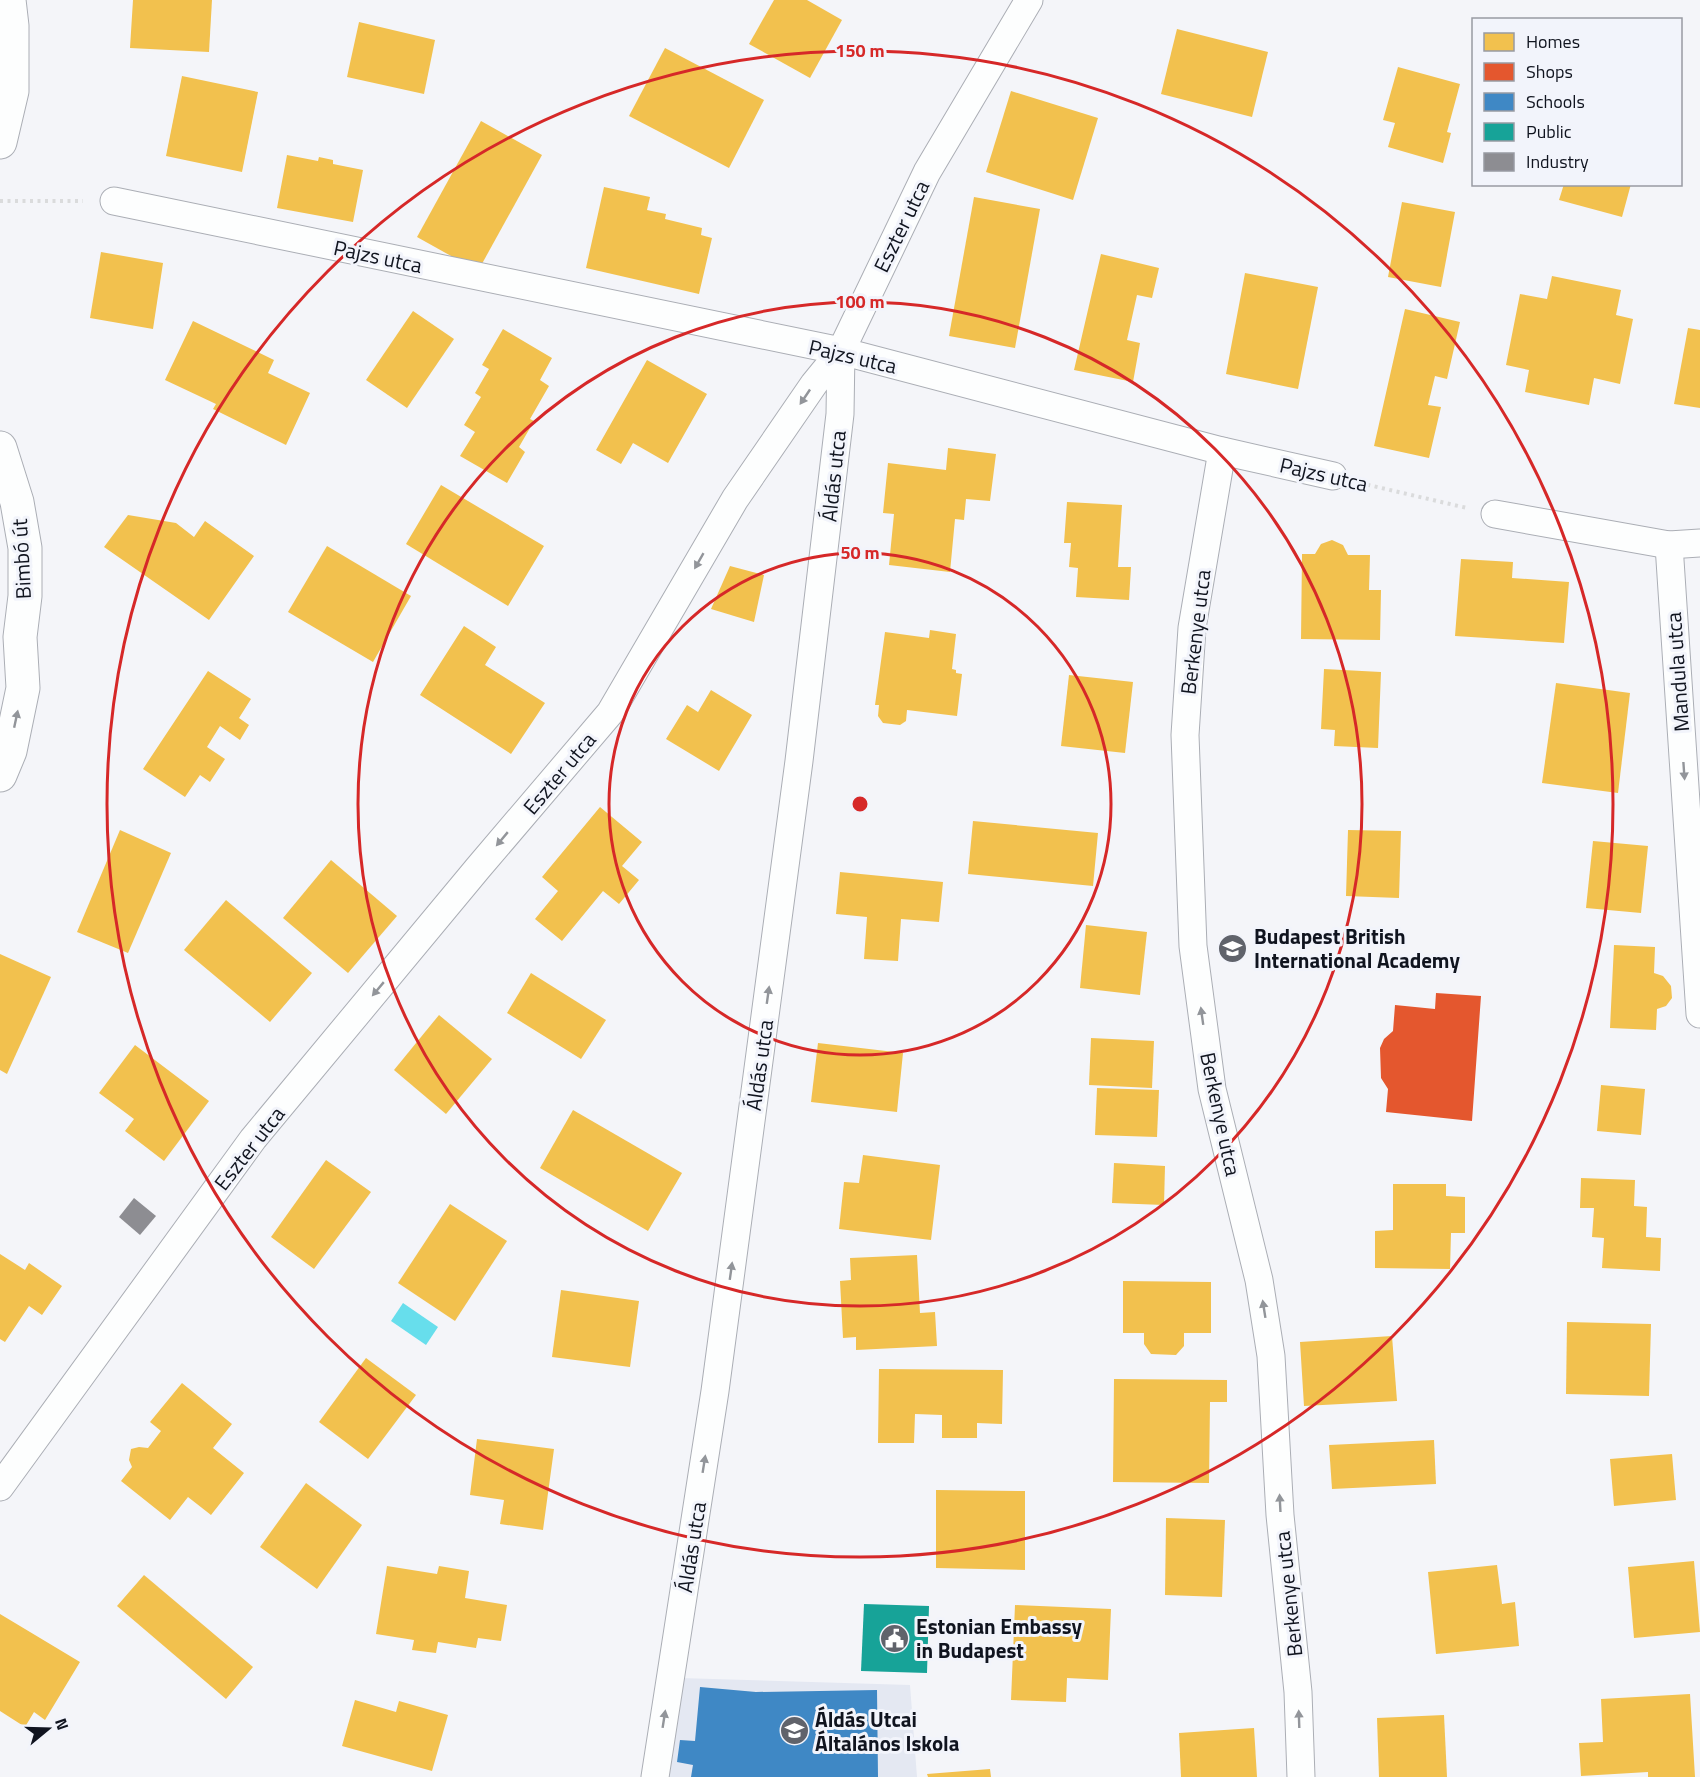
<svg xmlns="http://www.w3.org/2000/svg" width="1700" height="1777" font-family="'Titillium Web',sans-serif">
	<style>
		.built { fill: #e4e8f2 }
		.water { fill: #67deec }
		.homes { fill: #f2c14e }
		.shops { fill: #e4572e }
		.schools { fill: #3f88c5 }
		.public { fill: #17a398 }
		.industry { fill: #8d8d92 }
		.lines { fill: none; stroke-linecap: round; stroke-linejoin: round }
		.minor-casing { stroke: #abaeb5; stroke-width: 29 }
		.tertiary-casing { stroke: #abaeb5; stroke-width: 35 }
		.path { stroke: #dadbdc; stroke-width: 4; stroke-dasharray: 3 4.5; stroke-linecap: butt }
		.minor { stroke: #fdfefe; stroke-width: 27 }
		.tertiary { stroke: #fdfefe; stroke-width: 33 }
		.oneway { fill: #92959a }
		.ring { fill: none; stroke: #d62828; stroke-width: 3 }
		.labels { text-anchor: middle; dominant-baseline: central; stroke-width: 6; stroke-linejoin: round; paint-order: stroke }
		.street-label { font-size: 21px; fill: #10141f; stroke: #f2f4fb }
		.poi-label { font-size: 21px; font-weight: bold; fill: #10141f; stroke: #f2f4fb; text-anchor: start }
		.centre { fill: #d62828; stroke: #f2f4fb; stroke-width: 3 }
		.ring-label { font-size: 18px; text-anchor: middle; font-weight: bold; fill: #d62828; stroke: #f2f4fb; stroke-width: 6; stroke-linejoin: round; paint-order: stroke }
	</style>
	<rect width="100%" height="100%" fill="#f4f5f9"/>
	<polygon class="built" points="680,1678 910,1685 917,1777 667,1777"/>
	<polygon class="water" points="403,1303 438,1327 426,1345 391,1321"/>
	<g class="homes">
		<polygon points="133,0 212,0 209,52 130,48"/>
		<polygon points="774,0 807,0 842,20 810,78 749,44"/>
		<polygon points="359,22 435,40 424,94 347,77"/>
		<polygon points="1177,29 1268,52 1252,117 1161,94"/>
		<polygon points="665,48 764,100 729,168 629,116"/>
		<polygon points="1398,67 1460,84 1447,132 1451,133 1443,163 1388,147 1395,123 1383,120"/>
		<polygon points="182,76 258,92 242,172 166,156"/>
		<polygon points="1011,91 1098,118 1073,200 986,172"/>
		<polygon points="481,121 542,155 478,271 417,237"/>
		<polygon points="287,155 318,161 319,157 333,160 333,164 363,170 353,222 277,208"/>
		<polygon points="1564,184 1631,184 1622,217 1559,200"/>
		<polygon points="604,187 650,197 647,210 666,214 665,219 702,228 701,235 712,238 699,294 586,268"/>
		<polygon points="974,197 1040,209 1015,348 949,336"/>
		<polygon points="1402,202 1455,212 1441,287 1388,277"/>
		<polygon points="101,252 163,263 153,329 90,318"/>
		<polygon points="1101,254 1159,268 1152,298 1137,295 1127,340 1140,343 1133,382 1074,370"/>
		<polygon points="1245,273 1318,287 1298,389 1226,374"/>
		<polygon points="1552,276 1621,290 1616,315 1633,319 1620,384 1594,378 1589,405 1525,392 1529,370 1506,365 1520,294 1547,299"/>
		<polygon points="1405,309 1460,322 1447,379 1435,376 1428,405 1441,407 1429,458 1374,446"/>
		<polygon points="413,311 454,339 407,408 366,380"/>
		<polygon points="193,321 274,360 268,373 310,393 286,445 213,409 216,404 165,380"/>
		<polygon points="1688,328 1700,330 1700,408 1674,404"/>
		<polygon points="503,329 552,358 540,380 549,386 530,419 534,421 519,447 525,452 507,483 460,456 475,432 464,425 481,397 475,393 489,369 482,365"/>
		<polygon points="647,360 707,394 668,463 633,443 621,464 596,450"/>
		<polygon points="948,448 996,454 990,501 966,499 964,520 955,519 950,572 889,565 894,514 883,513 888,463 946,470"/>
		<polygon points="441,485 544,546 508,606 406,544"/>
		<polygon points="1067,502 1122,505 1118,567 1131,567 1129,600 1076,597 1078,568 1069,567 1071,543 1064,543"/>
		<polygon points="128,515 176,523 194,537 205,521 254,556 209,620 104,547"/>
		<polygon points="1332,540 1343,545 1348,555 1370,555 1369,590 1381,590 1380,640 1301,639 1302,554 1315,554 1321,544"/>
		<polygon points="327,546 411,596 373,662 288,612"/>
		<polygon points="1461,559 1513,562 1512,578 1569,582 1564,643 1455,636"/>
		<polygon points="730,566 764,575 754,622 711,609"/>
		<polygon points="464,626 496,647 485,665 545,703 511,754 420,695"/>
		<polygon points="930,630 956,634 952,669 956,670 956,673 962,674 957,716 907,710 906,721 900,725 883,723 878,716 879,705 875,705 885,632 929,638"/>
		<polygon points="1324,669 1381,672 1378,748 1334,746 1335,730 1321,729"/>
		<polygon points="208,671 251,699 239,718 249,725 240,740 220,726 207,747 225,759 210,782 200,775 185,797 143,769"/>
		<polygon points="1069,675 1133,682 1125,753 1061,746"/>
		<polygon points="1556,683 1630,693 1618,793 1542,783"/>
		<polygon points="711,690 752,715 719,771 666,739 687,705 698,712"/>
		<polygon points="600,807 642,842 622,866 639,880 619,904 603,891 562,941 535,919 558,891 542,877"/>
		<polygon points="973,821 1098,833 1093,886 968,874"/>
		<polygon points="120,830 171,853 128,953 77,932"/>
		<polygon points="1348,830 1401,831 1399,898 1346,896"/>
		<polygon points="1593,841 1648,846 1641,913 1586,908"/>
		<polygon points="331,860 397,916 348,973 283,918"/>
		<polygon points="840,872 943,882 939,922 901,919 898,961 864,959 867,917 836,914"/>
		<polygon points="226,900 312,973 270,1022 184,950"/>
		<polygon points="1086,925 1147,932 1140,995 1080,988"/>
		<polygon points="1614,945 1655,947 1654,973 1663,976 1671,986 1672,998 1666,1006 1657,1009 1656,1030 1610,1028"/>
		<polygon points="0,954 51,977 7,1074 0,1070"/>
		<polygon points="531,973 606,1020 581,1059 507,1013"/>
		<polygon points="439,1015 492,1059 446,1114 394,1070"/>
		<polygon points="1091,1038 1154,1041 1152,1088 1089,1085"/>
		<polygon points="818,1043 903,1053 897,1112 811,1102"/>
		<polygon points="135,1045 209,1101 164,1161 125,1131 134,1119 99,1093"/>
		<polygon points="1601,1085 1645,1089 1641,1135 1597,1131"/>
		<polygon points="1097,1088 1159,1090 1157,1137 1095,1135"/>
		<polygon points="573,1110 682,1173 648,1231 540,1168"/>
		<polygon points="863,1155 940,1165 931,1240 839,1229 844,1182 859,1183"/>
		<polygon points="326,1160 371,1192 314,1269 271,1237"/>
		<polygon points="1114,1163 1165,1166 1164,1205 1112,1203"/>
		<polygon points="1581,1178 1635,1180 1634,1206 1647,1207 1646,1237 1661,1238 1660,1271 1602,1268 1604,1238 1592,1237 1594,1208 1580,1208"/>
		<polygon points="1393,1184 1446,1184 1446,1196 1465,1197 1465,1233 1451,1233 1450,1269 1375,1268 1375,1231 1393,1230"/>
		<polygon points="450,1204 507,1241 455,1321 398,1283"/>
		<polygon points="0,1254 25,1270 29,1263 62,1286 42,1315 29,1306 5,1342 0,1339"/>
		<polygon points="917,1255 920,1313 935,1312 937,1346 856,1350 856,1337 843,1338 840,1281 851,1280 850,1258"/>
		<polygon points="1123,1281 1211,1282 1211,1333 1184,1333 1184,1346 1176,1355 1151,1354 1144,1344 1144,1333 1123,1333"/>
		<polygon points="561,1290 639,1301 630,1367 552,1357"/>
		<polygon points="1567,1322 1651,1324 1649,1396 1566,1394"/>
		<polygon points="1392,1336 1397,1401 1304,1406 1300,1342"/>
		<polygon points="366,1358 416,1395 368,1459 319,1422"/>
		<polygon points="879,1369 1003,1370 1002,1424 977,1423 977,1438 942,1438 942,1415 915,1414 914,1443 878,1443"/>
		<polygon points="1114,1379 1227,1380 1227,1402 1210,1402 1209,1483 1113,1482"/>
		<polygon points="182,1383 232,1424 213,1448 244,1473 211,1515 188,1497 170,1520 121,1481 132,1467 129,1460 131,1449 139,1447 148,1448 161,1431 150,1422"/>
		<polygon points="477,1439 554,1449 543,1530 500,1524 504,1500 470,1495"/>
		<polygon points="1434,1440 1436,1484 1332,1489 1329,1445"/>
		<polygon points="1672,1454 1676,1500 1614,1506 1610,1459"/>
		<polygon points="306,1483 362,1525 317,1589 260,1547"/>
		<polygon points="936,1490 1025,1491 1025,1570 936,1568"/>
		<polygon points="1166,1518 1225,1520 1222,1597 1165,1595"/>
		<polygon points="1694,1561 1700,1632 1634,1638 1628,1567"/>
		<polygon points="1497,1565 1502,1604 1515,1602 1519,1646 1436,1654 1428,1572"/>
		<polygon points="387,1566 437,1574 439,1566 469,1571 465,1598 507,1605 501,1641 478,1638 476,1648 438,1642 436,1653 412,1650 414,1640 376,1634"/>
		<polygon points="144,1575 253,1667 226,1699 117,1606"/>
		<polygon points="1015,1605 1111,1609 1108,1680 1067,1678 1066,1702 1011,1700"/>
		<polygon points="0,1614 80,1662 45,1720 34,1712 25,1727 0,1711"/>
		<polygon points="1690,1694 1695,1777 1648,1777 1648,1772 1581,1776 1579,1743 1603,1742 1601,1699"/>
		<polygon points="355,1700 396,1712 399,1701 448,1715 432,1771 342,1746"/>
		<polygon points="1444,1715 1447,1777 1379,1777 1377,1718"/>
		<polygon points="1254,1728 1257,1777 1181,1777 1179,1733"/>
		<polygon points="990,1769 991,1777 928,1777 927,1774"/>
	</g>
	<polygon class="shops" points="1436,993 1481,996 1472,1121 1386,1112 1388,1089 1381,1078 1380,1048 1384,1039 1393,1031 1395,1005 1435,1009"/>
	<polygon class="schools" points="700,1687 756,1692 877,1690 878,1777 691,1777 693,1765 677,1762 680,1740 695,1741"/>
	<polygon class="public" points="864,1604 929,1606 927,1673 861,1671"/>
	<polygon class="industry" points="134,1198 156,1216 140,1235 119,1217"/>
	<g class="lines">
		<defs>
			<g id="minor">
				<polyline points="114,201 841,351 1222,451 1333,476"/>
				<polyline points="1222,451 1192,628 1185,735 1193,946 1212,1089 1259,1280 1271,1356 1280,1515 1298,1692 1301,1777"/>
				<polyline points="1495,514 1669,545 1700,543"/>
				<polyline points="1669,545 1700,1014"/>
				<polyline points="0,1487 253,1139 478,868 610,713 735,499 814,384 841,351 927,172 1029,0"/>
				<polyline points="655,1777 715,1391 799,761 840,414 841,351"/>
			</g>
			<g id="tertiary">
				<polyline points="0,142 12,91 12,26 9,0"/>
				<polyline points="0,448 17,502 25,548 25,596 20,637 23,688 10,751 0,775"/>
			</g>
		</defs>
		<use href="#minor" class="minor-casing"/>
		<use href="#tertiary" class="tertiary-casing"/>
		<g class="path">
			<polyline points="0,201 83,201"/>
			<polyline points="1360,483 1467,508"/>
		</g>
		<use href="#minor" class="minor"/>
		<use href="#tertiary" class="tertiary"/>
	</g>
	<defs><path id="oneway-solid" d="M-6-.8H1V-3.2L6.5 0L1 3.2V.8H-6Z" transform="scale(1.5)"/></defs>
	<g class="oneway">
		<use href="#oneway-solid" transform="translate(805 397) rotate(124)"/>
		<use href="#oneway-solid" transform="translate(699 561) rotate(120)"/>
		<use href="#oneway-solid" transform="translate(16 719) rotate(-78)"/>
		<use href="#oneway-solid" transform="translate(1684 771) rotate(86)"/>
		<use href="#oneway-solid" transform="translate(502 839) rotate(130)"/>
		<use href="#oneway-solid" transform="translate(378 989) rotate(130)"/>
		<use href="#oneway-solid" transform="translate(768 995) rotate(-82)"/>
		<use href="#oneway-solid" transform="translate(1202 1016) rotate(-98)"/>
		<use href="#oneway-solid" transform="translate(731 1271) rotate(-82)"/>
		<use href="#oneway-solid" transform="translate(1264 1309) rotate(-99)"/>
		<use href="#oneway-solid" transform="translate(704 1464) rotate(-81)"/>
		<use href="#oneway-solid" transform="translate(1280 1503) rotate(-93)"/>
		<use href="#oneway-solid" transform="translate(664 1719) rotate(-81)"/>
		<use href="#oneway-solid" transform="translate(1299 1719) rotate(-92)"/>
	</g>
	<g class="ring">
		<circle cx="860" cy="804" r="251"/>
		<circle cx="860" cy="804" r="502"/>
		<circle cx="860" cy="804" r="753"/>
	</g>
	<defs>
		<symbol id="school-disc" viewBox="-11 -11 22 22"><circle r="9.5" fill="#60636b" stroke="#f2f4fb"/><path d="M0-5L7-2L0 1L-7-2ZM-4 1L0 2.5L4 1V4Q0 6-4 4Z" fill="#fff"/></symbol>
		<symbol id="civic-disc" viewBox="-11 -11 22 22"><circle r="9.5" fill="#60636b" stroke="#f2f4fb"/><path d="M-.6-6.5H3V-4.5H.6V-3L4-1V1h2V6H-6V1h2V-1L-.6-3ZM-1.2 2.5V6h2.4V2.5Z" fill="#fff"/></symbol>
	</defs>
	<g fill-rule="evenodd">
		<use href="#school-disc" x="1216" y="932" width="33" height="33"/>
		<use href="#civic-disc" x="878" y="1622" width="33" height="33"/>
		<use href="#school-disc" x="778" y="1714" width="33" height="33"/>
	</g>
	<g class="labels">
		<g class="street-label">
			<text transform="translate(901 226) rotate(-64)">Eszter utca</text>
			<text transform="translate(378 256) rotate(12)">Pajzs utca</text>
			<text transform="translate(853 356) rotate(13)">Pajzs utca</text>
			<text transform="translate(1324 474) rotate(13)">Pajzs utca</text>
			<text transform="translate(833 476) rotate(-84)">Áldás utca</text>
			<text transform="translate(21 559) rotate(-93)">Bimbó út</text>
			<text transform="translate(1195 632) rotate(-83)">Berkenye utca</text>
			<text transform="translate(1677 672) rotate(-94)">Mandula utca</text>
			<text transform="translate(559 773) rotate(-50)">Eszter utca</text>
			<text transform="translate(759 1065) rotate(-82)">Áldás utca</text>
			<text transform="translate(1221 1114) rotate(78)">Berkenye utca</text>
			<text transform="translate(249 1148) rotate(-52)">Eszter utca</text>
			<text transform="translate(691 1547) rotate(-81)">Áldás utca</text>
			<text transform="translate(1288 1594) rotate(-96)">Berkenye utca</text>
		</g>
		<g class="poi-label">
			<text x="1254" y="936">Budapest British<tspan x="1254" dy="24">International Academy</tspan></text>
			<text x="916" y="1626">Estonian Embassy<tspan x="916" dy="24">in Budapest</tspan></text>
			<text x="815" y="1719">Áldás Utcai<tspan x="815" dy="24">Általános Iskola</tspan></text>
		</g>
	</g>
	<circle cx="860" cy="804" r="9" class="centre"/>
	<g class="ring-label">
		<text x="860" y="57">150 m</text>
		<text x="860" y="308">100 m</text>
		<text x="860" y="559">50 m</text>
	</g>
	<rect x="1472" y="18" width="210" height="168" fill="#f2f4fb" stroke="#989aa3" stroke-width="1.5"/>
	<rect x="1484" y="33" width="30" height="18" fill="#f2c14e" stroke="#989aa3" stroke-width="1.5"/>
	<text x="1526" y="48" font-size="18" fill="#10141f">Homes</text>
	<rect x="1484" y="63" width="30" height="18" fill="#e4572e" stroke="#989aa3" stroke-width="1.5"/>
	<text x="1526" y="78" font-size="18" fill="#10141f">Shops</text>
	<rect x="1484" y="93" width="30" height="18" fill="#3f88c5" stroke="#989aa3" stroke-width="1.5"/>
	<text x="1526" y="108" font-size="18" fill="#10141f">Schools</text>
	<rect x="1484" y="123" width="30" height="18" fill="#17a398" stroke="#989aa3" stroke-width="1.5"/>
	<text x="1526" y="138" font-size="18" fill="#10141f">Public</text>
	<rect x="1484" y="153" width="30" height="18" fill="#8d8d92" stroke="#989aa3" stroke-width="1.5"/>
	<text x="1526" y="168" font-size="18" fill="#10141f">Industry</text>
	<g transform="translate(48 1729) rotate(71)" stroke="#f2f4fb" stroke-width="4.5" paint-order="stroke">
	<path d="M0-4.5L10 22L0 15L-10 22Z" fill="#10141f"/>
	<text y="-9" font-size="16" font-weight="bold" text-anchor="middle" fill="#10141f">N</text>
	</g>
</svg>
